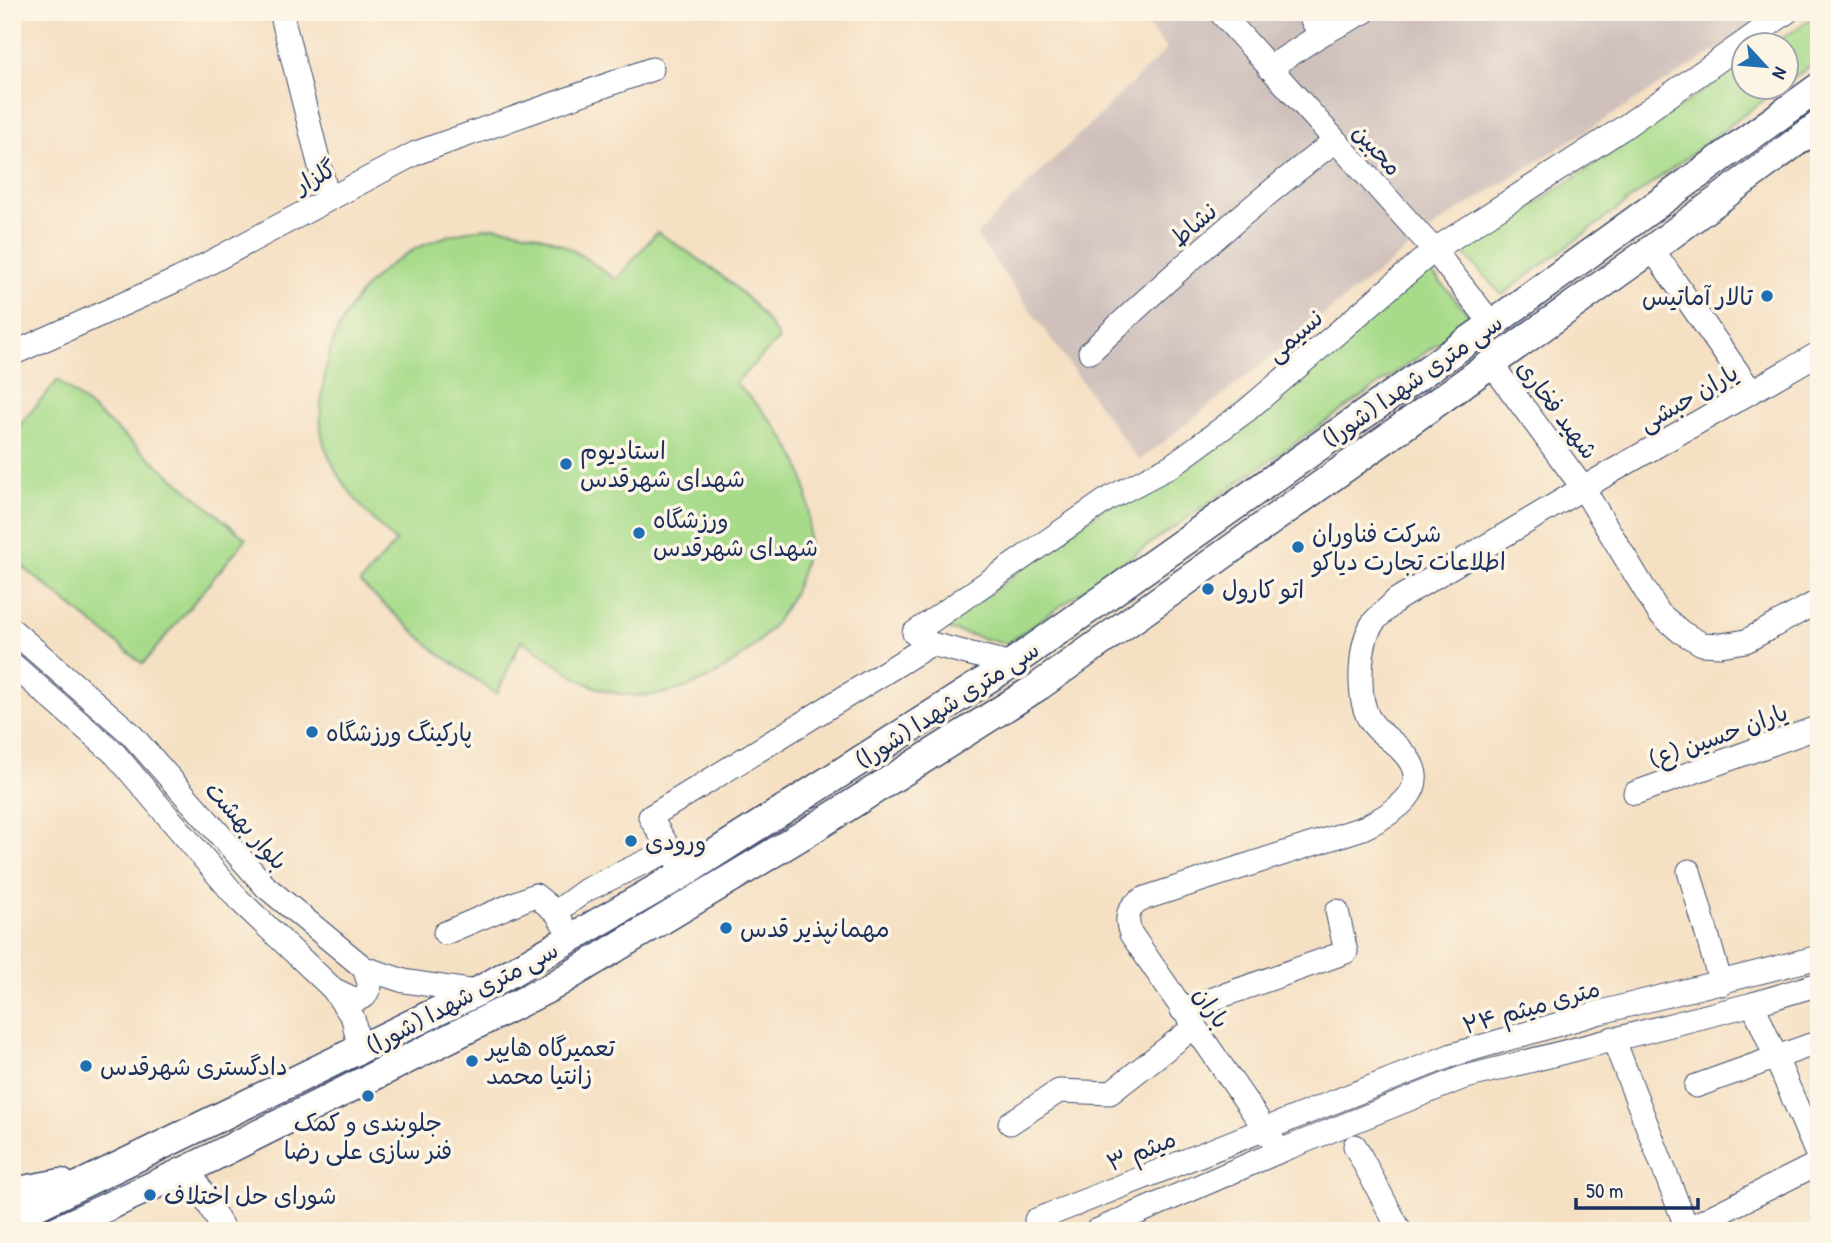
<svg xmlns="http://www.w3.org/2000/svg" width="1831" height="1243" font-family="'Patrick Hand','Playpen Sans Arabic',sans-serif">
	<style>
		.industrial { fill: #cfc0bb }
		.green { fill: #a7db8a; stroke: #618574; stroke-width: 2 }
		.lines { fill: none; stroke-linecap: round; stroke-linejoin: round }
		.minor-casing { stroke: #3c4a6d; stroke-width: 25 }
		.major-casing { stroke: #3c4a6d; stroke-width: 31 }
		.minor { stroke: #fff; stroke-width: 23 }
		.major { stroke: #fff; stroke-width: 28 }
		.poi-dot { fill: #1f6fb2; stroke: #fcf5e5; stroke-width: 2.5 }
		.labels { text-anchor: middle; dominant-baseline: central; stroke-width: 7; stroke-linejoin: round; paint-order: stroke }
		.street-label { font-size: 24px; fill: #1b2f5e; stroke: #fcf5e5 }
		.poi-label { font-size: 24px; fill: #1b2f5e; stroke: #fcf5e5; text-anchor: start }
	</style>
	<rect width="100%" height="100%" fill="#fcf5e5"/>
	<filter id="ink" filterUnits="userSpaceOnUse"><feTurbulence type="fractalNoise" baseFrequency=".0143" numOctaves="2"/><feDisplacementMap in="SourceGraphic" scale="14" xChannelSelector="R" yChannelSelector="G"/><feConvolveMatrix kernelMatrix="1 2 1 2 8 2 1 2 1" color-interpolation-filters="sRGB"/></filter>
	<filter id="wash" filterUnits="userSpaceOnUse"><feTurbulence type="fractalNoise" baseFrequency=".00686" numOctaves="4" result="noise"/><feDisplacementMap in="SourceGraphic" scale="28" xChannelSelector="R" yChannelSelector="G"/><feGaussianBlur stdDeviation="1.57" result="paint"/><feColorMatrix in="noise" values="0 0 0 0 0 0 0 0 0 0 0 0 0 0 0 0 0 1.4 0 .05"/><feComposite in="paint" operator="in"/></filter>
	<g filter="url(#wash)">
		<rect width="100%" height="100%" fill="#f5e0c3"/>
		<polygon class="industrial" points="1136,12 1778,12 1448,217 1139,461 976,235 1167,49"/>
		<g class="green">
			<polygon points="1819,14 1819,59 1786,84 1786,46 1772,45"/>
			<polygon points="1743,64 1744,88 1780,88 1502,295 1463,253"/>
			<path d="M495,227c53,5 79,21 121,53l41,-48c45,28 95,60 122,107l-44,44c26,24 58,59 68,93 12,42 6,92 -16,129 -35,61 -119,110 -189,83 -28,-10 -51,-33 -77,-48l-24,54 -59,-41 -78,-70 36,-41c-28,-25 -60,-61 -72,-98 -6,-21 -3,-42 0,-64 13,-91 81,-145 171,-153z"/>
			<polygon points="1426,266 1473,319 1006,644 943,628"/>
			<polygon points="58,380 246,539 143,664 12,558 12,434"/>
		</g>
	</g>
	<g filter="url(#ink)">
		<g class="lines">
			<defs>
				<g id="minor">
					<polyline points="281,12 328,199"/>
					<polyline points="1220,12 1434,250 1492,324"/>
					<polyline points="1308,12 1320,35"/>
					<polyline points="1269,68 1320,35 1364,12"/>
					<polyline points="1652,249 1751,391"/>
					<path d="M1090,352c78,-74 159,-146 245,-211"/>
					<polyline points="12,354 179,279 416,153 652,69"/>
					<polyline points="1490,362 1583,488 1659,613 1681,632 1702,644 1721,645 1746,641 1819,601"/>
					<polyline points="12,630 130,733 266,887 364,968 404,981 477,992"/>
					<polyline points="12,664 115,754 239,900 333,989 353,1018 360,1052"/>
					<polyline points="1011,664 931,644 914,633 1108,499 1171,466 1246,411 1434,250 1623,128 1787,12"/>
					<polyline points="1635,793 1819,727"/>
					<polyline points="1689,871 1721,984"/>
					<polyline points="684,873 650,817 931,644"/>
					<polyline points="556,912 586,890 670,850"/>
					<polyline points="445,933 535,895 556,912 572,939"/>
					<polyline points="333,989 356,1000 365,996 370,986 364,968"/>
					<polyline points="1753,1004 1819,1159"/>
					<polyline points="1182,1010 1346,952 1337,911"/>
					<polyline points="1613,1038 1688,1231"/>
					<polyline points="1696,1086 1819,1042"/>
					<polyline points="1010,1123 1059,1091 1110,1093 1193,1028"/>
					<polyline points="1355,1146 1400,1231"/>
					<path d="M1280,1151l-149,-217c-7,-18 -3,-28 14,-36l218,-70c29,-14 75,-40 39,-77 -11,-12 -26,-19 -34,-34 -11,-22 -9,-74 5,-94 6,-8 16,-15 23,-23l187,-112 236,-135"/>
					<polyline points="189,1169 224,1231"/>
					<polyline points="1036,1220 1452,1055 1601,1012 1819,957"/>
					<polyline points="1096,1231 1280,1151 1462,1078 1753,1004 1819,984"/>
					<polyline points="1683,1231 1819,1163"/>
				</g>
				<g id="major">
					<polyline points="12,1192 61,1183"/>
					<polyline points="12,1218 477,992 684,873 1011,664 1492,324 1819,87"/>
					<polyline points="55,1231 189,1169 551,987 806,833 1039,686 1652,249 1819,125"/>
				</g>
			</defs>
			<use href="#minor" class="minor-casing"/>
			<use href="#major" class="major-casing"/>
			<use href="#minor" class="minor"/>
			<use href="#major" class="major"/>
		</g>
	</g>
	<g class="poi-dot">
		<circle cx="1767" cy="296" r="7"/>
		<circle cx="566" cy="464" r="7"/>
		<circle cx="639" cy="533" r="7"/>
		<circle cx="1298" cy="547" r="7"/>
		<circle cx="1208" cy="589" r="7"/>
		<circle cx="312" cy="732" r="7"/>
		<circle cx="631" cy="841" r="7"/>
		<circle cx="726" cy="928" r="7"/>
		<circle cx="472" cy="1061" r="7"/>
		<circle cx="86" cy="1066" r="7"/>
		<circle cx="368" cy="1096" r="7"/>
		<circle cx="150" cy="1195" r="7"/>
	</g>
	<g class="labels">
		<g class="street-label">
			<text transform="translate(1378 149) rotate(48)">محبین</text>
			<text transform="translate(315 176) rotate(-28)">گلزار</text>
			<text transform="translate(1193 224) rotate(-41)">نشاط</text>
			<text transform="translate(1294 335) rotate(-41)">نسیمی</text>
			<text transform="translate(1412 380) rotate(-35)">سی متری شهدا (شورا)</text>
			<text transform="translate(1688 397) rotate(-30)">یاران حبشی</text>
			<text transform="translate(1558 409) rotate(53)">شهید فخاری</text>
			<text transform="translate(947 704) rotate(-33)">سی متری شهدا (شورا)</text>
			<text transform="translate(1718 735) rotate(-20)">یاران حسین (ع)</text>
			<text transform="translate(247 825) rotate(48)">بلوار بهشت</text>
			<text transform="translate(462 997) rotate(-28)">سی متری شهدا (شورا)</text>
			<text transform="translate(1531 1006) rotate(-16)">۲۴ متری میثم</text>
			<text transform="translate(1212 1007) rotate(56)">باران</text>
			<text transform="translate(1141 1150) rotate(-22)">میثم ۳</text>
		</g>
		<g class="poi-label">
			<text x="1753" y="296" text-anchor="end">تالار آماتیس</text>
			<text x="580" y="450">استادیوم<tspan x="580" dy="28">شهدای شهرقدس</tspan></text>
			<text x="653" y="519">ورزشگاه<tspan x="653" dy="28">شهدای شهرقدس</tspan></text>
			<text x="1312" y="533">شرکت فناوران<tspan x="1312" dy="28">اطلاعات تجارت دیاکو</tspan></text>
			<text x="1222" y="589">اتو کارول</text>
			<text x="326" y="732">پارکینگ ورزشگاه</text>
			<text x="645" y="841">ورودی</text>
			<text x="740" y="928">مهمانپذیر قدس</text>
			<text x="486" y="1047">تعمیرگاه هایپر<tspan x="486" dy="28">زانتیا محمد</tspan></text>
			<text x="100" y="1066">دادگستری شهرقدس</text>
			<text x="368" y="1122" text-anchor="middle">جلوبندی و کمک<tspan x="368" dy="28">فنر سازی علی رضا</tspan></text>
			<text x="164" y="1195">شورای حل اختلاف</text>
		</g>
	</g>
	<rect width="1831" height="1243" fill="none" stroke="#fcf5e5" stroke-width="42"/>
	<g transform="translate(1765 66) rotate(116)"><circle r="33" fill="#fcf5e5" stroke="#a2a6af" stroke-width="2"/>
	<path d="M0-5L12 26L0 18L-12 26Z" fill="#1f6fb2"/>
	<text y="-10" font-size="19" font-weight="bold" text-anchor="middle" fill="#1b2f5e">N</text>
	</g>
	<path d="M1576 1198v10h122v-10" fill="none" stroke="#1b2f5e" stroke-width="3.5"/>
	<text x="1586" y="1198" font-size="21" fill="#1b2f5e" stroke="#fcf5e5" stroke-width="5" paint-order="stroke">50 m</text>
</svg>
